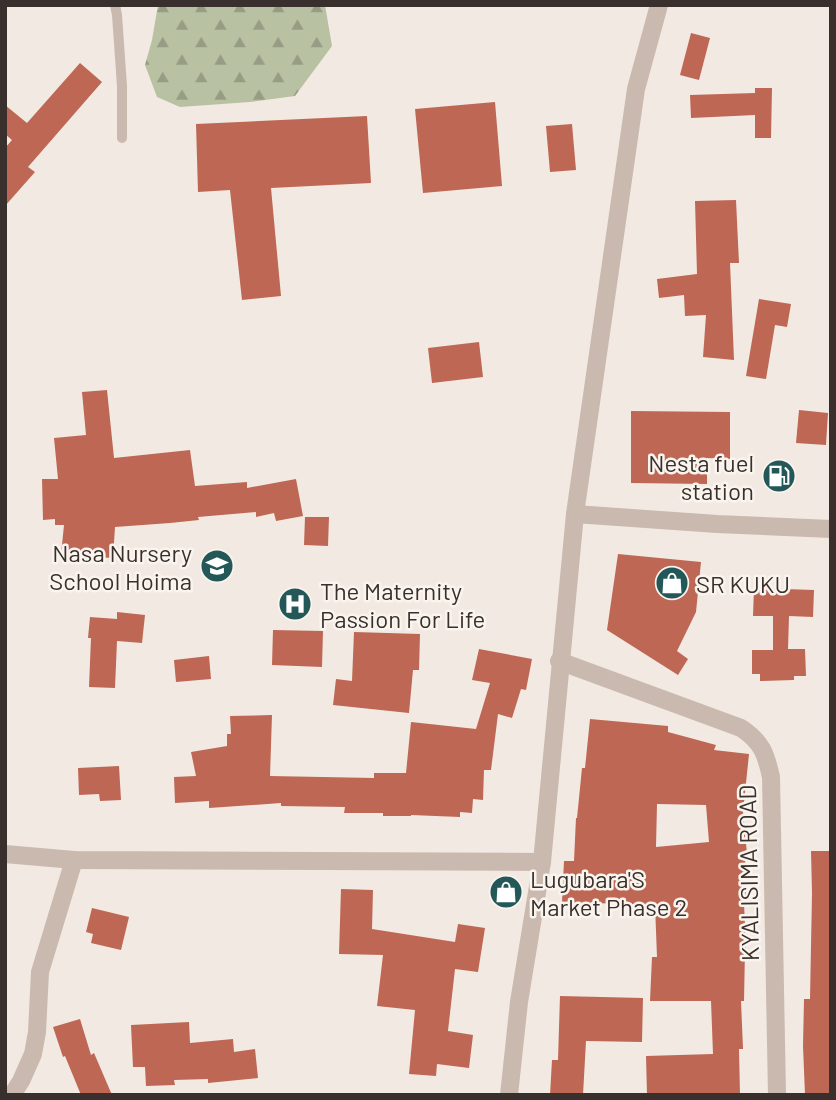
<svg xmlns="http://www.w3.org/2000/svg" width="836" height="1100" font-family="Barlow,sans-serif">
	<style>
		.forest { fill: url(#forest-firs) }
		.building { fill: #be6754; fill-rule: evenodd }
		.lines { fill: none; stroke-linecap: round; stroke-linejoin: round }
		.service { stroke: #cab9ae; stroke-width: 10 }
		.minor { stroke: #cab9ae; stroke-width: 18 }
		.labels { text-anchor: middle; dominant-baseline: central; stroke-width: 5; stroke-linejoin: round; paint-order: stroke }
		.poi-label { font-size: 24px; fill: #392f2c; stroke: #faf4ee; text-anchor: start }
		.street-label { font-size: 24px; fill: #392f2c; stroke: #faf4ee }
	</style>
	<defs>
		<pattern id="forest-firs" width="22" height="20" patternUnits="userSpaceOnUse" patternTransform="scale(1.75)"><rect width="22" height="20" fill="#b8c1a2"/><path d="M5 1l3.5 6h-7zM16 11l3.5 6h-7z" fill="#979d84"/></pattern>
	</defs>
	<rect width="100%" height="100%" fill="#f2e9e2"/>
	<polygon class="forest" points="158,5 325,5 332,46 295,96 250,102 180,107 157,97 145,65 152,40"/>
	<g class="building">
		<polygon points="691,33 710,38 699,80 680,75"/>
		<polygon points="80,63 102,82 28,167 35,172 5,206 5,148 12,140 5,134 5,105 27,123"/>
		<polygon points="755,88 772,88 771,138 755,138 755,115 691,118 690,95 755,93"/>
		<polygon points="495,102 502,186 423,193 415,109"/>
		<polygon points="367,116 371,183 271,188 281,296 242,300 230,190 198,192 196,124"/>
		<polygon points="572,124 576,170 550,172 546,126"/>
		<polygon points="736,200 739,263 730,263 734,360 703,357 706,315 685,316 684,295 659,298 657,279 697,274 695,201"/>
		<polygon points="759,299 791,304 787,327 775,325 766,379 746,376"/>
		<polygon points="479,342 483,377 432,383 428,348"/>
		<polygon points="107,390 114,458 190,450 195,486 247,482 247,488 296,479 303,516 276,521 274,513 256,517 256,512 198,517 199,520 170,523 115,527 113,558 61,555 64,525 55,525 55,519 43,520 42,479 58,479 54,438 86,435 82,392"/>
		<polygon points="799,410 828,413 826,445 796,443"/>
		<polygon points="631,411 730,412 730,459 707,458 707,484 631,483"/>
		<polygon points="305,517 329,517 328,546 304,545"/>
		<polygon points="618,554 701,562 696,612 677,651 688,659 678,675 607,630"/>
		<polygon points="754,588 814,590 813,617 789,616 788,649 805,649 806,676 794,676 794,680 760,681 760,674 752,674 752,650 773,650 773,616 753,616"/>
		<polygon points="117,612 145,615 142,643 117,641 115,688 89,687 91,638 88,638 90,617 117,619"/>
		<polygon points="273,630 323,631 322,667 272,665"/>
		<polygon points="354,632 420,634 419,670 413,670 409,713 333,705 336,679 352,681"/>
		<polygon points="479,649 532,659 526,690 521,689 512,718 498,714 491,770 484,770 483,800 473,799 472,813 460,812 460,817 411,815 411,816 383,816 383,813 344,813 345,807 281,806 281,803 209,808 209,801 175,803 174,777 196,776 191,752 227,746 227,734 231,734 230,716 272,715 270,776 374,778 374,773 406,773 411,722 476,729 490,683 472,680"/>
		<polygon points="209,656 211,679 176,682 174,660"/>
		<path d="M590,719l78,7v6l48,13 -2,5 35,4 -6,58 4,42h-2l1,49h-2l2,46h-1l-1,52h-3l2,48h-4l1,46h-93l-1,-39 67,-2 -2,-53h-61l2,-44h5l-2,-52 -93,-3 2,-41h10l2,-43h1l5,-50h3zM657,804l49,1 3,37 -53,5z"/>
		<polygon points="119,766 121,800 100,801 99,794 79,795 78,768"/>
		<polygon points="811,851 831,851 831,1095 805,1095 803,1046 804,999 810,999 812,893"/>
		<polygon points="341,889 373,890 372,929 455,942 458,924 485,928 478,972 455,969 448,1031 473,1035 469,1068 437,1064 436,1076 409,1074 415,1010 377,1006 383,955 339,954"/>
		<polygon points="92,908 129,917 121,950 91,943 93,934 86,932"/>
		<polygon points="560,996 643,998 642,1042 586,1041 583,1095 550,1095 552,1060 558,1060"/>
		<polygon points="80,1019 91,1055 94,1053 112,1095 81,1095 65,1056 63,1057 53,1027"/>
		<polygon points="189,1022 190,1043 233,1039 234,1052 255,1049 258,1078 208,1083 208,1079 174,1080 175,1085 146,1086 145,1067 133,1067 131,1025"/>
	</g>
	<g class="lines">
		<polyline class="service" points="115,5 117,15 122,86 122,138"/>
		<g class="minor">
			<polyline points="575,514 717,524 831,529"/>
			<path d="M559,661l182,67c21,14 25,26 30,49l6,318"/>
			<polyline points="5,854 74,860 542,862"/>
			<polyline points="12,1095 21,1081 33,1054 37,1032 40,972 74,860"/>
			<polyline points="509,1095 519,1002 542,862 575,514 636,89 659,5"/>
		</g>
	</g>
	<defs>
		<symbol id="fuel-disc" viewBox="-11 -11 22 22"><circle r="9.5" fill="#245858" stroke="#faf4ee"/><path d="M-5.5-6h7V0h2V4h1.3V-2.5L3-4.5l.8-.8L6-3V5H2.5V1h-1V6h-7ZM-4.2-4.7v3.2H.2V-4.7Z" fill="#fff"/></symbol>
		<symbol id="school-disc" viewBox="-11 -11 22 22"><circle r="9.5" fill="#245858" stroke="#faf4ee"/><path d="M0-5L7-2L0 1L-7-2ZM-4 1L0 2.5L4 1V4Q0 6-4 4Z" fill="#fff"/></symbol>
		<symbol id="shop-disc" viewBox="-11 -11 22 22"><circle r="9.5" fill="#245858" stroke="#faf4ee"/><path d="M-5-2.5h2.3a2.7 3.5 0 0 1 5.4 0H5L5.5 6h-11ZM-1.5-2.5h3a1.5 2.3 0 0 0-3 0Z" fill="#fff"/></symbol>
		<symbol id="hospital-disc" viewBox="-11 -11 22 22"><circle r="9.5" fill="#245858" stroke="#faf4ee"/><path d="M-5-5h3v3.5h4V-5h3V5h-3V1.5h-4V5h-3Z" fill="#fff"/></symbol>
	</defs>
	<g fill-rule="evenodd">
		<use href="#fuel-disc" x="760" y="457" width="38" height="38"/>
		<use href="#school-disc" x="198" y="547" width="38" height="38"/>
		<use href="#shop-disc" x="653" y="564" width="38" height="38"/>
		<use href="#hospital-disc" x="276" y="585" width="38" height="38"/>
		<use href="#shop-disc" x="487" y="873" width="38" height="38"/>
	</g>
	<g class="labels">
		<g class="poi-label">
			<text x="754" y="462" text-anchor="end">Nesta fuel<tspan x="754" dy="28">station</tspan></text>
			<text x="192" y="552" text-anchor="end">Nasa Nursery<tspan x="192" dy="28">School Hoima</tspan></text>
			<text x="696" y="583">SR KUKU</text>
			<text x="320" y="590">The Maternity<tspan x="320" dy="28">Passion For Life</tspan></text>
			<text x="530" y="878">Lugubara'S<tspan x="530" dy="28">Market Phase 2</tspan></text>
		</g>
		<g class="street-label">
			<text transform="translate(748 873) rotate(-91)">KYALISIMA ROAD</text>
		</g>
	</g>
	<rect width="836" height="1100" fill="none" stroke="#392f2c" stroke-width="14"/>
</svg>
